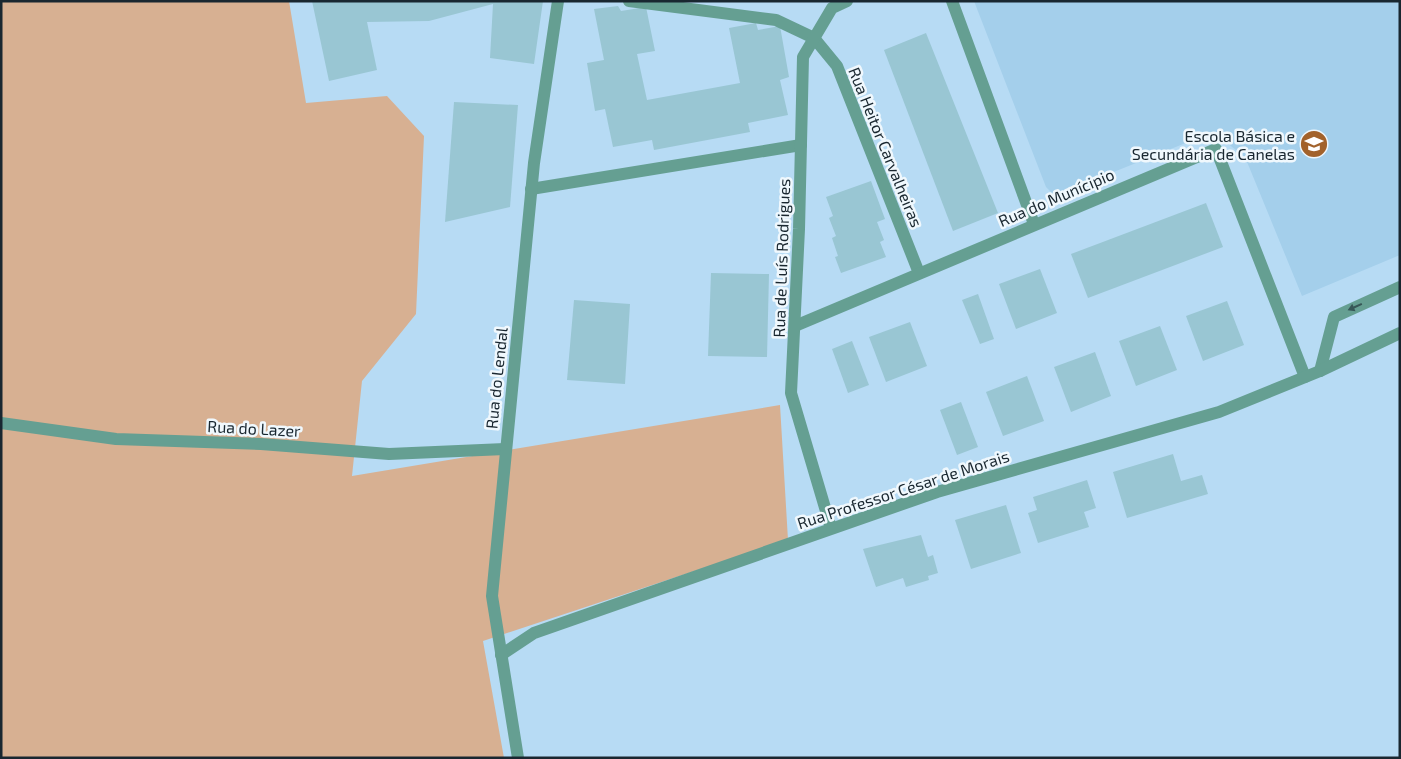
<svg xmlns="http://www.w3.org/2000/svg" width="1401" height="759" font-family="'Exo 2',sans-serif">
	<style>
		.built { fill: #a4cfeb }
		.green { fill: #d7b092 }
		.building { fill: #99c6d3 }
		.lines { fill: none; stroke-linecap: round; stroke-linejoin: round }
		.minor { stroke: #659f92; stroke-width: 12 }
		.oneway { fill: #375757 }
		.labels { text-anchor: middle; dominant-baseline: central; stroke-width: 5; stroke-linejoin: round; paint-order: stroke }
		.poi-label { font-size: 16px; fill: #192730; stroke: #f0f8fd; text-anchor: end }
		.street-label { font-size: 16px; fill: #192730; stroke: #f0f8fd }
	</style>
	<rect width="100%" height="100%" fill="#b7dbf4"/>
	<polygon class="built" points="974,1 1400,1 1400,255 1302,296 1245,157 1213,132 1059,194 1052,193 1046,187"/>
	<polygon class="green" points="1,1 289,1 306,103 387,96 424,136 416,314 362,381 352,476 780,405 788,540 483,641 504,758 1,758"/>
	<g class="building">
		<polygon points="312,1 543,1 534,64 490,58 493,4 429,21 367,22 377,70 329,81"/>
		<polygon points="618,6 621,11 646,7 655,51 637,54 647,100 740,83 729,28 756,23 758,30 780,26 789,77 780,80 788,115 748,123 750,132 654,150 652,140 613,147 605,109 595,111 587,63 604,60 594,9"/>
		<polygon points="926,33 998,213 953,231 884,50"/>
		<polygon points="454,102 518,105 510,207 445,222"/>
		<polygon points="871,181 885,219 877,222 884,240 880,242 886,257 841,273 835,257 838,256 832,238 836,236 829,218 833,216 826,197"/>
		<polygon points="1206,203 1223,247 1088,298 1071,254"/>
		<polygon points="1040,269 1057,313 1016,329 999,284"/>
		<polygon points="711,273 769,274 767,357 708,356"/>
		<polygon points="978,294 994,339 980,344 962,300"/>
		<polygon points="574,300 630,304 625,384 567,380"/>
		<polygon points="1227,301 1244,345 1203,361 1186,316"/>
		<polygon points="910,322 927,366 886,382 869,337"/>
		<polygon points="1160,326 1177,370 1136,386 1119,341"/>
		<polygon points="852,341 869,385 848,393 832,349"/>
		<polygon points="1095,352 1111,396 1071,412 1054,367"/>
		<polygon points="1027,376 1044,421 1003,436 986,392"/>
		<polygon points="961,402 978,447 957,455 940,410"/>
		<polygon points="1173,454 1181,481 1202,475 1208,494 1127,518 1113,472"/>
		<polygon points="1087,480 1096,508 1084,512 1089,527 1038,543 1028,513 1037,510 1033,497"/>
		<polygon points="1006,505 1021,553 971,569 955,520"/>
		<polygon points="921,535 928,557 933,555 938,573 928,576 929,580 906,587 903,578 876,587 863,549"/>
	</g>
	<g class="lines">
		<g class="minor">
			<polyline points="629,1 776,20 814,38 837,66 919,273"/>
			<polyline points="952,1 1034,224"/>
			<polyline points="531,189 801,145"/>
			<polyline points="795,326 1216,149 1305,377"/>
			<polyline points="1320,371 1334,317 1400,287"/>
			<polyline points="1,423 116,439 261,444 389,454 505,449"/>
			<polyline points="831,528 791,393 799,229 803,57 832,8 847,1"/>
			<polyline points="501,655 534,633 937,492 1219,412 1320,371 1400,333"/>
			<polyline points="518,758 492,596 534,163 558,1"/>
		</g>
	</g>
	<defs><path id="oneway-solid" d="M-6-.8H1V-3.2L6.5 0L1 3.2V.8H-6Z" transform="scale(1.25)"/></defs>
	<use class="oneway" href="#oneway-solid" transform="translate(1355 307) rotate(156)"/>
	<defs>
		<symbol id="school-disc" viewBox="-11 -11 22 22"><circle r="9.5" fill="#a2622b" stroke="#f0f8fd"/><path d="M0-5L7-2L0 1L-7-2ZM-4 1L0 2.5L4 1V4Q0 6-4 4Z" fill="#fff"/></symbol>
	</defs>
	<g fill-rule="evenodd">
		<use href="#school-disc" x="1298" y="128" width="32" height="32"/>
	</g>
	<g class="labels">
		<g class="poi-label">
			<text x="1295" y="135">Escola Básica e<tspan x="1295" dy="18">Secundária de Canelas</tspan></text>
		</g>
		<g class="street-label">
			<text transform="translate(886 147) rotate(68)">Rua Heitor Carvalheiras</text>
			<text transform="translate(1056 197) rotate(-23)">Rua do Munícipio</text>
			<text transform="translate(781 258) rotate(-88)">Rua de Luís Rodrigues</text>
			<text transform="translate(496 378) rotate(-84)">Rua do Lendal</text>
			<text transform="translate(254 428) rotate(3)">Rua do Lazer</text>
			<text transform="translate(903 489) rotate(-18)">Rua Professor César de Morais</text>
		</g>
	</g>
	<rect width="1401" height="759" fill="none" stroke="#192730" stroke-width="5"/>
</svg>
